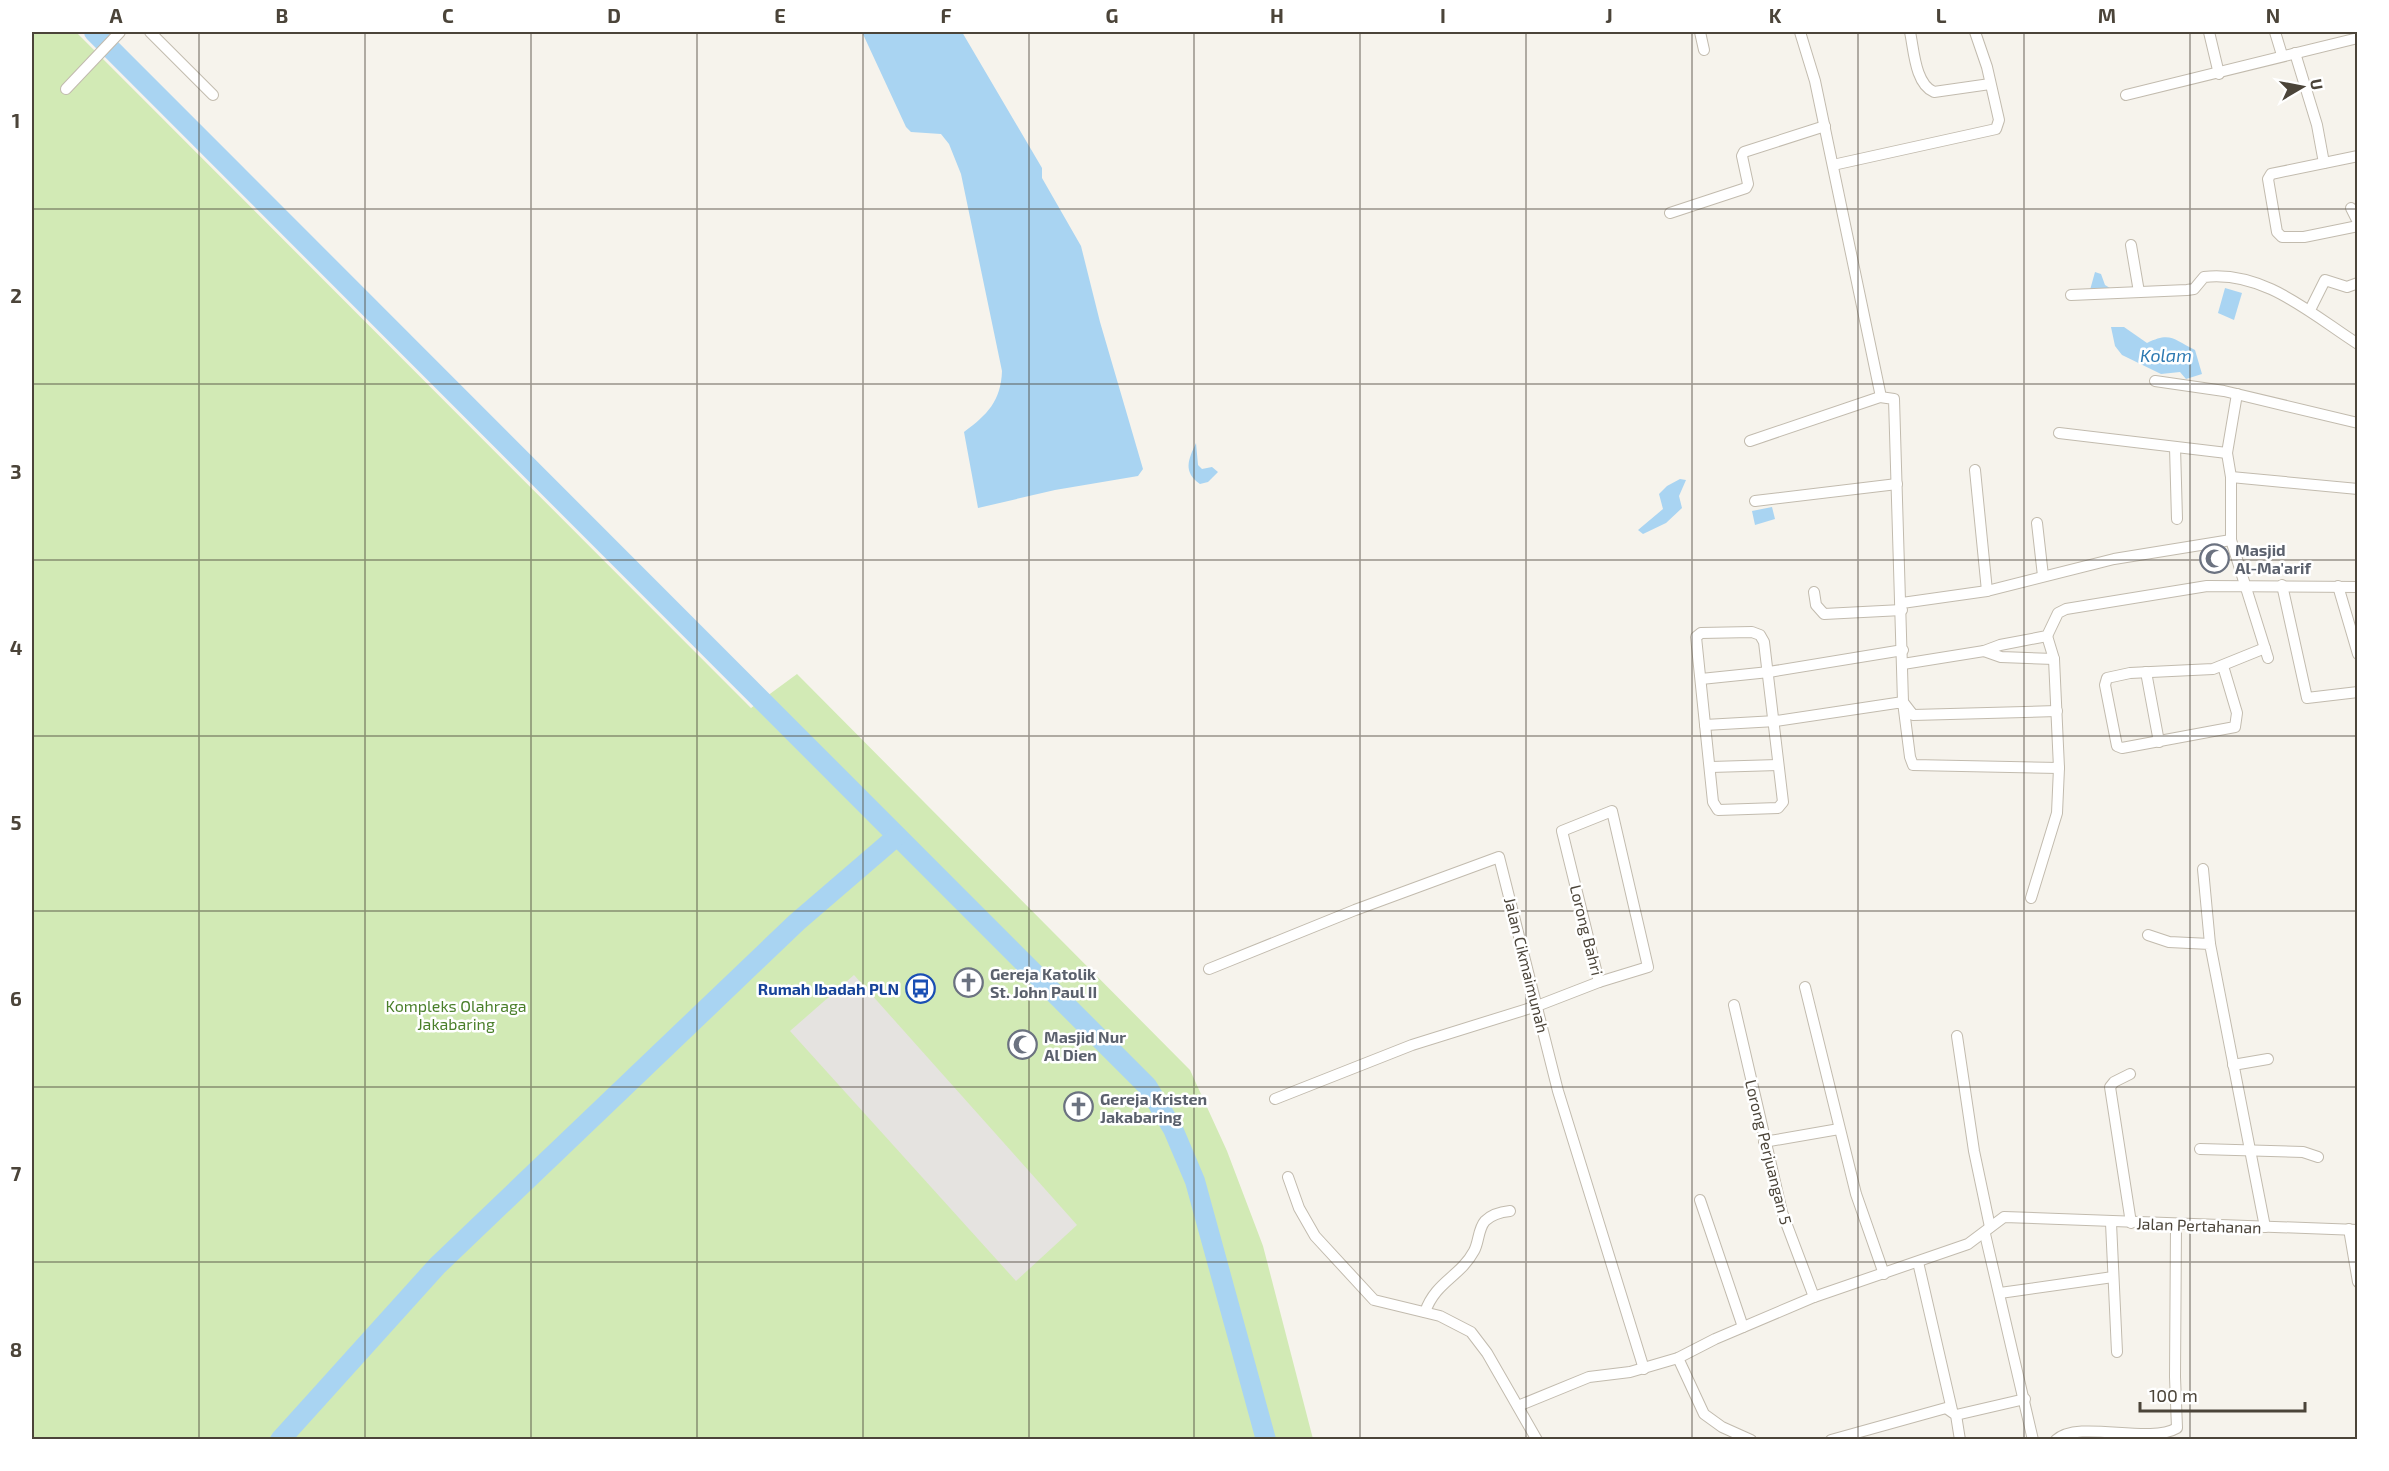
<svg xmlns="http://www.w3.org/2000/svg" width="2389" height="1471" font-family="'Exo 2',sans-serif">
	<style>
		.green { fill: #d2eab5 }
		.parking { fill: #e5e3e0 }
		.water { fill: #a9d4f2 }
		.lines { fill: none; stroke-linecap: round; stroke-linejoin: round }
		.river { stroke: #a9d4f2; stroke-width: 20 }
		.minor-casing { stroke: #c2bbae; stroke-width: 12 }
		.minor { stroke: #fff; stroke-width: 10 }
		.grid { fill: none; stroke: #4b4439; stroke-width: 1.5; stroke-opacity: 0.55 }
		.labels { text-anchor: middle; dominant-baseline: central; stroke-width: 5; stroke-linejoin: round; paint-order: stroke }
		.worship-label { font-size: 16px; font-weight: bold; fill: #5b616d; stroke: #fff; text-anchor: start }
		.street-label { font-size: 16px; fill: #4b4439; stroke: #fff }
		.transit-label { font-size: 16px; font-weight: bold; fill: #164399; stroke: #fff; text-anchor: end }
		.park-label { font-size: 16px; fill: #4a7f2a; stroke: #fff }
		.water-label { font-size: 18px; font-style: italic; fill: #2e7ab2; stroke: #fff }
		.neatline { fill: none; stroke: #4b4439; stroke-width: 2 }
		.grid-label { font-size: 20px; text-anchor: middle; font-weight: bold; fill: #4b4439 }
	</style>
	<rect width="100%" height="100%" fill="#f6f3ec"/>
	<polygon class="green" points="32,32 76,32 751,708 797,674 1190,1070 1227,1151 1263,1246 1313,1439 32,1439"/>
	<polygon class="parking" points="854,975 1077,1225 1016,1281 790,1031"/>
	<g class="water">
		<path d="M862,32h100l80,136v10l39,68 19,76 43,147 -5,7 -83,14 -77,18 -14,-76c23,-17 37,-31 38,-61l-41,-197 -12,-30 -8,-10 -30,-2 -5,-5z"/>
		<polygon points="2095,272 2101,274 2105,285 2110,288 2090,290"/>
		<polygon points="2225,288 2242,293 2234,320 2218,313"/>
		<path d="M2111,327h13l23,16c24,-12 27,-3 48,7l7,24 -16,5 -6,-7 -19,2 -39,-19 -7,-9z"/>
		<path d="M1196,443l2,22 4,4 10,-2 6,5 -10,10 -8,2c-17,-12 -12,-24 -4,-41z"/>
		<polygon points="1680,479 1686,480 1679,496 1682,508 1666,523 1643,534 1638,530 1663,509 1659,494 1667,486"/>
		<polygon points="1772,507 1775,519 1755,525 1752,511"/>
	</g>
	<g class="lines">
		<g class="river">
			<polyline points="94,32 1147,1086 1173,1129 1195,1181 1266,1440"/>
			<polyline points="280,1440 437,1266 797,922 897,836"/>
		</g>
		<defs>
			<g id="minor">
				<polyline points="150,32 213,95"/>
				<polyline points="1700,32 1704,50"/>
				<polyline points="1800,32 1815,81 1881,397"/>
				<path d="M1910,32c4,18 5,52 24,60l56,-8"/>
				<polyline points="2209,32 2219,74"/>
				<polyline points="2275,32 2282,55"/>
				<polyline points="2295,53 2317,125 2324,163"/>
				<polyline points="66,89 120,32"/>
				<polyline points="2126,95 2358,38"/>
				<polyline points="2358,156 2271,174 2268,179 2277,232 2282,237 2304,237 2358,226"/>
				<polyline points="1833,165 1996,129 1999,120 1987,67 1975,32"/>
				<polyline points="2351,208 2358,222"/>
				<polyline points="1670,213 1746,188 1748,184 1742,156 1744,152 1825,126"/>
				<polyline points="2131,245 2139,292"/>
				<path d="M2071,295l116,-5 7,-1 10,-12c60,-7 107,37 154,67"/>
				<polyline points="2310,310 2325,280 2347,287 2358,283"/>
				<polyline points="2155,381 2224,391 2358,423"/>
				<polyline points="2237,394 2227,453 2231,477 2231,540 2268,658"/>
				<polyline points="2059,433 2227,453"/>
				<polyline points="1750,441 1880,397 1894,399 1903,702 1913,715 2057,711"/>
				<polyline points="2175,447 2177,519"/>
				<polyline points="1975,470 1987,591"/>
				<polyline points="2231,477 2358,489"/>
				<polyline points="1755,501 1897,484"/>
				<polyline points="2037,523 2043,576"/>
				<polyline points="2282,585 2307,698 2358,692"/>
				<polyline points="2338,586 2358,654"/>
				<polyline points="1814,592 1816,605 1824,614 1902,610"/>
				<polyline points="1902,603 1987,591 2114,559 2231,540"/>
				<polygon points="1752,632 1760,635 1764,642 1783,802 1778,808 1718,810 1713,802 1696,637 1701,633"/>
				<polyline points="1984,651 2001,657 2054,659"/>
				<polyline points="1903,664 1984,651 2000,645 2047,636 2058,613 2066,609 2207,586 2358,587"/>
				<polyline points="2223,666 2237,713 2235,727 2122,748 2117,746 2105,685 2107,678 2130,673 2213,669 2265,648"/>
				<polyline points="2146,672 2159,742"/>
				<polyline points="1701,679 1769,672 1903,650"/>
				<polyline points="1705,725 1776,721 1903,702 1910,757 1913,765 2059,768 2054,659 2047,636"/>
				<polyline points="1711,767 1778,765"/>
				<polygon points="1612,811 1648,967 1599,982 1562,831"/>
				<polyline points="2203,869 2210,944"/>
				<polyline points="2031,898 2057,813 2059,768"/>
				<polyline points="2148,935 2169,942 2210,944 2265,1227"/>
				<polyline points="1209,969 1355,910 1499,857 1558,1091 1644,1369"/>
				<polyline points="1805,987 1856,1194 1884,1274"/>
				<polyline points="1734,1005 1782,1212 1814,1297"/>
				<polyline points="1957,1036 1974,1151 1990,1227"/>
				<polyline points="2233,1065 2268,1059"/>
				<polyline points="2130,1074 2114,1082 2110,1087 2131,1223"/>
				<polyline points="1275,1099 1412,1045 1537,1006 1599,982"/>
				<polyline points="1764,1142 1839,1129"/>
				<polyline points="2200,1149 2303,1152 2318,1157"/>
				<polyline points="1288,1177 1299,1208 1315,1236 1374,1300 1440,1316 1471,1332 1487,1353 1537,1440"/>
				<polyline points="1700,1200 1743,1327"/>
				<polyline points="2111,1223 2117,1352"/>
				<polyline points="2349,1229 2358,1282"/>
				<polyline points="1985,1234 2033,1440"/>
				<polyline points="1918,1262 1952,1410"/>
				<polyline points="2000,1293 2113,1277"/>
				<path d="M1425,1312c11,-31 35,-35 49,-61 5,-9 4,-22 11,-30 7,-7 15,-9 25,-10"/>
				<polyline points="1678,1358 1704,1414 1722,1427 1751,1440"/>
				<polyline points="1518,1406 1589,1377 1630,1372 1678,1358 1715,1339 1814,1297 1968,1244 2004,1217 2358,1230"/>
				<polyline points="1956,1415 2025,1399"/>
				<polyline points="1831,1440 1946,1408 1956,1415 1960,1440"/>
				<path d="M2056,1440c23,-21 92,5 121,-12l-2,-51 1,-152"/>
			</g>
		</defs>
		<use href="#minor" class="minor-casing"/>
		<use href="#minor" class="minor"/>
	</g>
	<path class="grid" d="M199,32v1408M365,32v1408M531,32v1408M697,32v1408M863,32v1408M1029,32v1408M1194,32v1408M1360,32v1408M1526,32v1408M1692,32v1408M1858,32v1408M2024,32v1408M2190,32v1408M32,209h2326M32,384h2326M32,560h2326M32,736h2326M32,911h2326M32,1087h2326M32,1262h2326"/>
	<defs>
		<symbol id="mosque-ring" viewBox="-11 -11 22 22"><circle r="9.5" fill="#fff" stroke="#6b7280" stroke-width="1.5"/><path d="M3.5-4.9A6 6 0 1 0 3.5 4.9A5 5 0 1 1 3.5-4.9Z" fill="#6b7280"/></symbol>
		<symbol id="church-ring" viewBox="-11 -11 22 22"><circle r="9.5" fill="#fff" stroke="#6b7280" stroke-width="1.5"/><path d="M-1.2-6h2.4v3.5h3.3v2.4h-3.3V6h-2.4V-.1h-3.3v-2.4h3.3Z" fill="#6b7280"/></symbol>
		<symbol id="bus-ring" viewBox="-11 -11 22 22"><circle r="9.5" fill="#fff" stroke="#1a4fb4" stroke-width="1.5"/><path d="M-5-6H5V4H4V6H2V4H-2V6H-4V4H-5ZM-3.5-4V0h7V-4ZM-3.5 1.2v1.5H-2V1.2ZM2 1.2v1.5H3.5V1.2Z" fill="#1a4fb4"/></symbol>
	</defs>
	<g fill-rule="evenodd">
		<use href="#mosque-ring" x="2198" y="542" width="33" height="33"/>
		<use href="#church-ring" x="952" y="966" width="33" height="33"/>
		<use href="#bus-ring" x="904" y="972" width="33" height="33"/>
		<use href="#mosque-ring" x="1006" y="1028" width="33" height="33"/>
		<use href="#church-ring" x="1062" y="1090" width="33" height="33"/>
	</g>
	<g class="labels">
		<g class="worship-label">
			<text x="2235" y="549">Masjid<tspan x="2235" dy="18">Al-Ma'arif</tspan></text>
			<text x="990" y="973">Gereja Katolik<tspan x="990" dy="18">St. John Paul II</tspan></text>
			<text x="1044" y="1036">Masjid Nur<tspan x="1044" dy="18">Al Dien</tspan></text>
			<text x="1100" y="1098">Gereja Kristen<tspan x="1100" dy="18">Jakabaring</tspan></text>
		</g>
		<g class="street-label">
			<text transform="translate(1587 930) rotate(76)">Lorong Bahri</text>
			<text transform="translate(1527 965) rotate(76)">Jalan Cikmaimunah</text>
			<text transform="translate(1769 1152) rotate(76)">Lorong Perjuangan 5</text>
			<text transform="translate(2199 1225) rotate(2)">Jalan Pertahanan</text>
		</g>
		<g class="transit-label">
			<text x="899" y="988">Rumah Ibadah PLN</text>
		</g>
		<g class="park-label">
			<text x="456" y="1005">Kompleks Olahraga<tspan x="456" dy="18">Jakabaring</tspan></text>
		</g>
		<g class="water-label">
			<text x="2166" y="355">Kolam</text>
		</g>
	</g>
	<rect width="2389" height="1471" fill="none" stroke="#ffffff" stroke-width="66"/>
	<g transform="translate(2302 87) rotate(80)" stroke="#ffffff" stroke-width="4.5" paint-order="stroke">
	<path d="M0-4.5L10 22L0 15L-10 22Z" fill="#4b4439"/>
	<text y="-9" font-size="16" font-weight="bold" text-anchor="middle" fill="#4b4439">U</text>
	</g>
	<path d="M2140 1402v9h165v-9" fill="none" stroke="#4b4439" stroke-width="3"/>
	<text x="2149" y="1402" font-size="18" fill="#4b4439" stroke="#ffffff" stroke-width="4.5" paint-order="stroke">100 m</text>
	<rect x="33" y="33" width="2323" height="1405" class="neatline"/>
	<g class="grid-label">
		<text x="116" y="23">A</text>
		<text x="282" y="23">B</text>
		<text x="448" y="23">C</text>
		<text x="614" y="23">D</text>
		<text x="780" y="23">E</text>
		<text x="946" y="23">F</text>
		<text x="1112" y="23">G</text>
		<text x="1277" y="23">H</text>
		<text x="1443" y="23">I</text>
		<text x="1609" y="23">J</text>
		<text x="1775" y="23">K</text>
		<text x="1941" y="23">L</text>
		<text x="2107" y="23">M</text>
		<text x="2273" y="23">N</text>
		<text x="16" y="128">1</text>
		<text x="16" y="303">2</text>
		<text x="16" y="479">3</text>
		<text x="16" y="655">4</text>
		<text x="16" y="830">5</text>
		<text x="16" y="1006">6</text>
		<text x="16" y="1181">7</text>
		<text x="16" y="1357">8</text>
	</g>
</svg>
